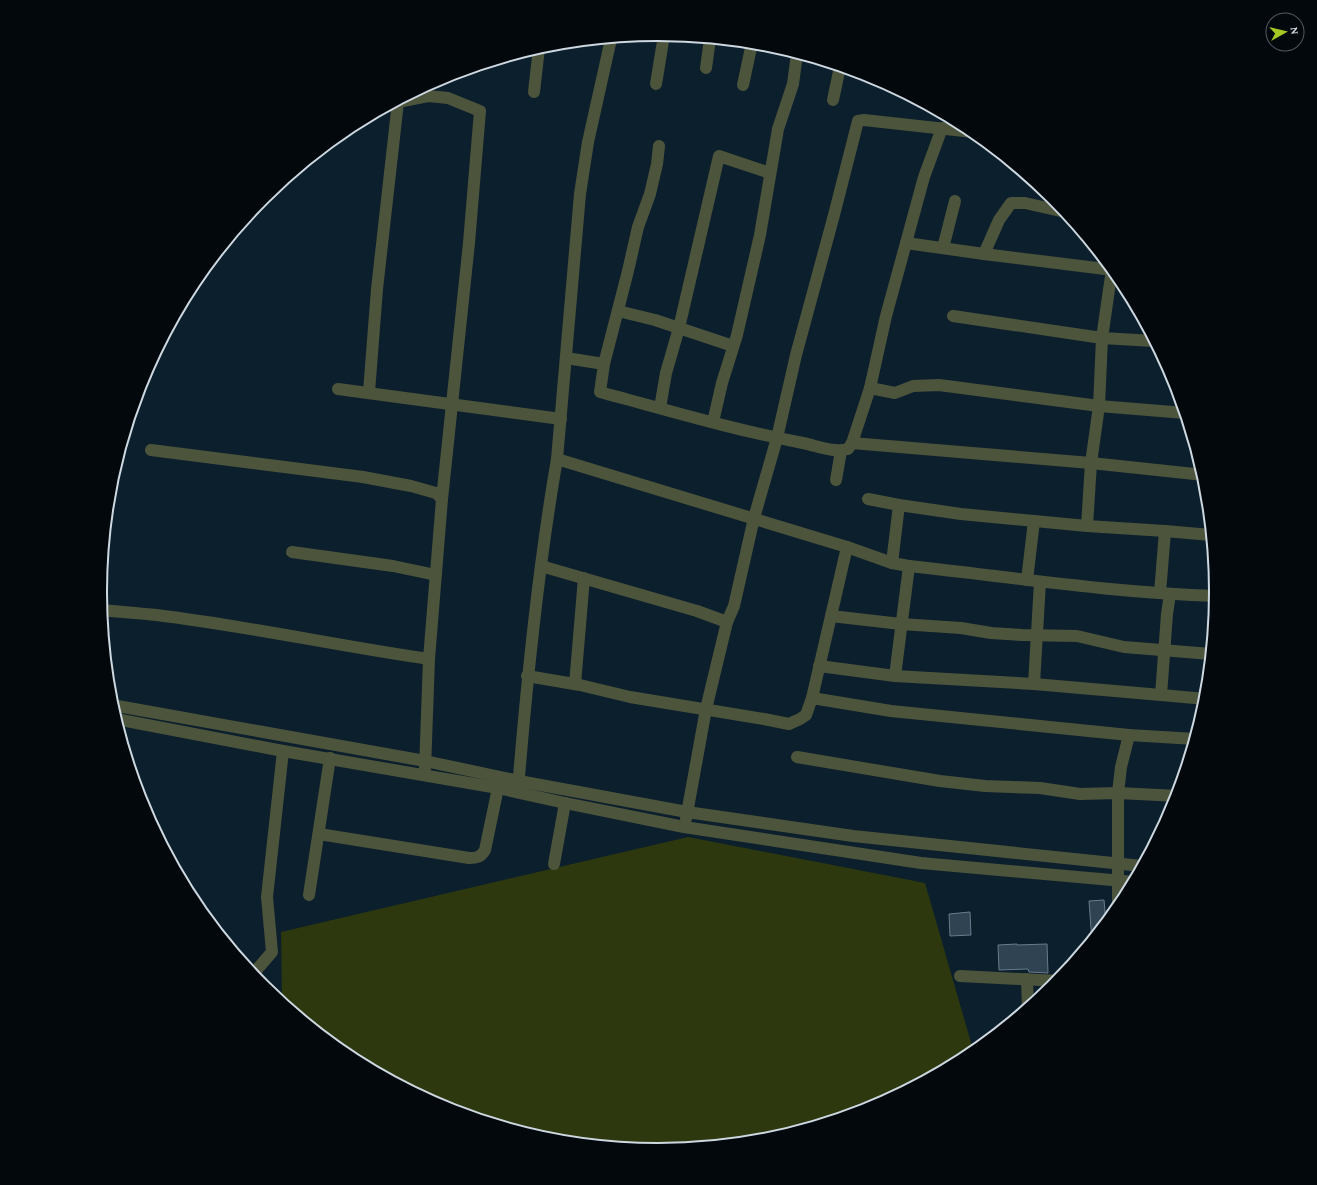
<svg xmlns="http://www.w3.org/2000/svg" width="1317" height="1185" font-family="'Crimson Pro',serif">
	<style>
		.green { fill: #2e380e }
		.building { fill: #304352; stroke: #687c8d }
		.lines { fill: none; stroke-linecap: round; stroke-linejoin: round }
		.minor { stroke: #4d543c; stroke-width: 12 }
		.rim { fill: none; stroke: #cdd8e1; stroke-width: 2 }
	</style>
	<rect width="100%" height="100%" fill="#0c1f2c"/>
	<polygon class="green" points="688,837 925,883 974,1053 969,1057 872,1109 767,1140 658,1151 549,1140 445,1108 348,1057 282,1002 281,932"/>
	<g class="building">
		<polygon points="1104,900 1106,924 1092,941 1089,901"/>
		<polygon points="970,912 971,935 950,936 949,914"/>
		<polygon points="1017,944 1017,945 1047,944 1048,973 1029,972 1028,969 999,970 998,945"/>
	</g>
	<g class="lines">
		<g class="minor">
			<polyline points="706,68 710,39"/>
			<polyline points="656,84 664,35"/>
			<polyline points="743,85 752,43"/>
			<polyline points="534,92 539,48"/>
			<polyline points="833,100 840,67"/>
			<path d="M659,146l-2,18 -7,30 -12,33 -10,44 -24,93 -4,28c67,18 134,38 203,51 15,3 30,10 45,6l4,-6 18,-55 16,-72 20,-73 18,-66 18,-49"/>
			<polyline points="906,243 984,254 1113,270"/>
			<polyline points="943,248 955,201"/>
			<polyline points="984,254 999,220 1011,203 1025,203 1065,212"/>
			<polyline points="1112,269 1102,338 1099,406 1091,463 1087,526 1165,531"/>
			<polyline points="618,311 655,320 733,346"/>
			<polyline points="953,316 1102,338 1154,341"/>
			<polyline points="566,358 604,364"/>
			<polyline points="870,388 895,393 913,386 939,385 1099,406 1185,413"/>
			<polyline points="338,389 561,419"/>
			<polyline points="369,392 377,289 398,102 428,96 448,98 480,111 469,243 442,499"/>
			<polyline points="660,408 666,373 679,328 719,156 770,173"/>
			<polyline points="713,422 722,383 737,335 760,235 778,129 793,84 797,54"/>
			<polyline points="852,443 1091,463 1204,475"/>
			<polyline points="151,450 363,477 411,486 436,493 442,499 429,659 425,769"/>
			<polyline points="836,480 841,451"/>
			<polyline points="868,499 899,505 961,514 1087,526"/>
			<path d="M847,547l45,16 17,3c102,11 205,27 308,30"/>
			<polyline points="292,552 393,566 436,575"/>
			<polyline points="892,563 899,505"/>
			<polyline points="541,566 697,611 727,622 734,606 754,518 777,438 796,355 834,215 858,121 864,120 973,132"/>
			<polyline points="1027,580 1034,521"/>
			<polyline points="1160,593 1165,531 1211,535"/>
			<path d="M102,610c18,2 36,3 54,5 92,11 182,31 273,44"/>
			<polyline points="831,616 901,624 961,628 991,633 1022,635 1077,636 1124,647 1211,654"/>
			<polyline points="819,666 895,676 1034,684 1161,695 1167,614 1170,594"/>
			<polyline points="527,676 580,685 630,697 764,719 789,724 800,719 806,715 812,698 847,547 557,459"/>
			<polyline points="895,676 909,566"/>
			<polyline points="575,684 584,578"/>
			<polyline points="1034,684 1040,582"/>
			<polyline points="1161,695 1206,699"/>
			<polyline points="812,698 891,711 1129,735 1121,767 1118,793 1118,909"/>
			<polyline points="112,705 425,761 519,781 687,812 853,836 1142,866"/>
			<polyline points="116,719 283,751 498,788 565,803 684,827 921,863 1134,882"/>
			<polyline points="1129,735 1195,739"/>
			<polyline points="797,757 940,781 985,786 1040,788 1080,794 1118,793 1178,796"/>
			<path d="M518,789c9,-111 20,-221 39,-330l23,-265 8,-52 23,-103"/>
			<polyline points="686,819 706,709 727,622"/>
			<path d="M319,834l150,24c8,0 12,-1 16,-8l13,-62"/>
			<polyline points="554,864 565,803"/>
			<polyline points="309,895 330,758"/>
			<polyline points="253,974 272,952 267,897 283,751"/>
			<polyline points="960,976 1059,981"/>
			<polyline points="1027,979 1028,1009"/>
		</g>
	</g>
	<path d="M0 0H1317V1185H0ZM107 592a551 551 0 1 1 1102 0a551 551 0 1 1-1102 0Z" fill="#03080d" fill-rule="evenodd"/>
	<path class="rim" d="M107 592a551 551 0 1 1 1102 0a551 551 0 1 1-1102 0Z"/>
	<g transform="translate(1285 32) rotate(82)"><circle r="19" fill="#03080d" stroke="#545b62"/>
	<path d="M0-3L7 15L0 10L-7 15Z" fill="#a5c822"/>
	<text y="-6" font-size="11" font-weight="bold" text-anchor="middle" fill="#cdd8e1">N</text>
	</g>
</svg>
